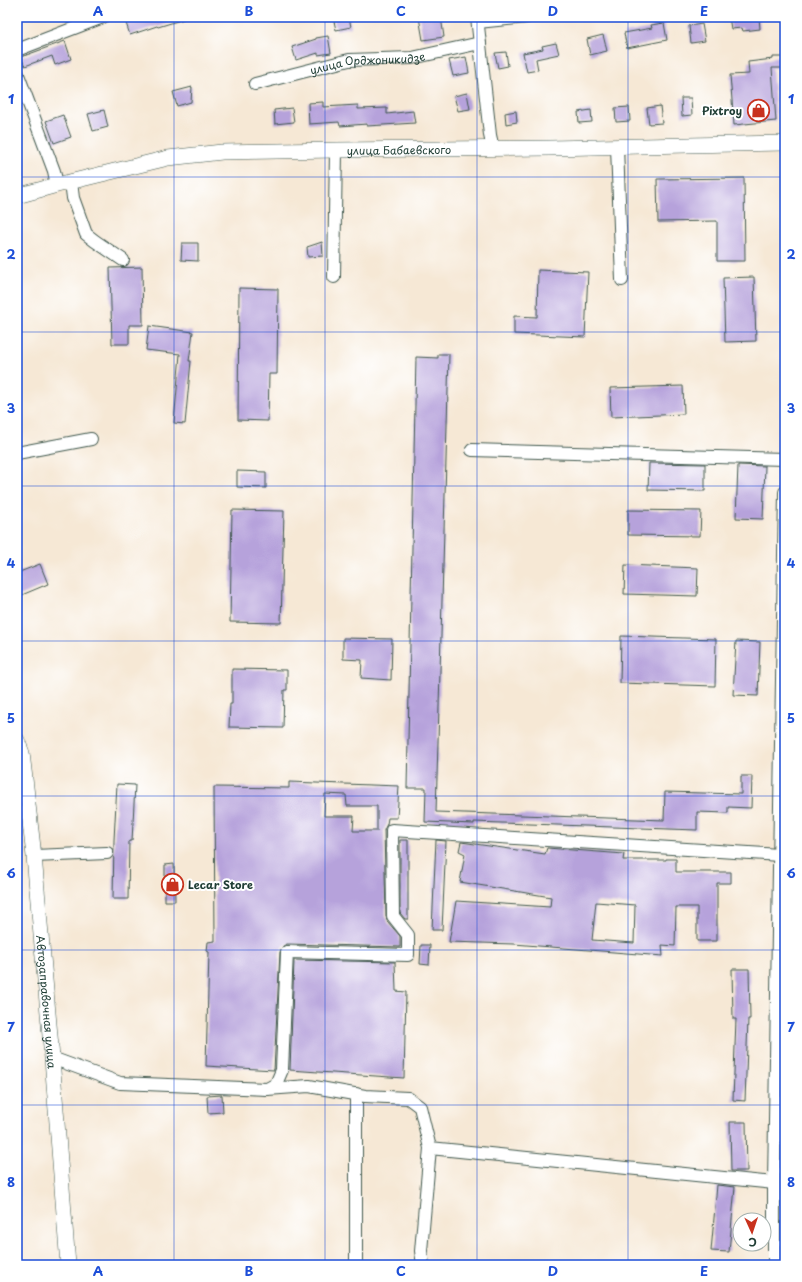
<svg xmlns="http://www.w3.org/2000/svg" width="802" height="1282" font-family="'Playpen Sans',sans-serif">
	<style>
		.building { fill: #b6a2db; fill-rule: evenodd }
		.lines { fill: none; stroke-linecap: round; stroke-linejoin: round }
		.minor-casing { stroke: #3f574c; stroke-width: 14 }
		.major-casing { stroke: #3f574c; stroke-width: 16 }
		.minor { stroke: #fff; stroke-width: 12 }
		.major { stroke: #fff; stroke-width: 15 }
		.grid { fill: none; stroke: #1d4ed8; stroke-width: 1; stroke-opacity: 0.55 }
		.labels { text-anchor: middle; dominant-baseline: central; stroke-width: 4; stroke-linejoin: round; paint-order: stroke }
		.street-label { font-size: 11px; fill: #1f3d34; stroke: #fff }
		.poi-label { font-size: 11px; font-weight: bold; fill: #1f3d34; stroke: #fff; text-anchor: end }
		.neatline { fill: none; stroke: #1d4ed8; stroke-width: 1.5 }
		.grid-label { font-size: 13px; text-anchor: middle; font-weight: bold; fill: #1d4ed8 }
	</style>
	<rect width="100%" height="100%" fill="#fff"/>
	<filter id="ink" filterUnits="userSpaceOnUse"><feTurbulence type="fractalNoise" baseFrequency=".025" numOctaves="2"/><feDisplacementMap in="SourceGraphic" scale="8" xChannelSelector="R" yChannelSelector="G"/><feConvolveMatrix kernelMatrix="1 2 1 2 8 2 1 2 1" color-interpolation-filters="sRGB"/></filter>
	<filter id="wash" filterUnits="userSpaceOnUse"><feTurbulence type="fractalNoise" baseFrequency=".012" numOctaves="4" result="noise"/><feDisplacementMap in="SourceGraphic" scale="16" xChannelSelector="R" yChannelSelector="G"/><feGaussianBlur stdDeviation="0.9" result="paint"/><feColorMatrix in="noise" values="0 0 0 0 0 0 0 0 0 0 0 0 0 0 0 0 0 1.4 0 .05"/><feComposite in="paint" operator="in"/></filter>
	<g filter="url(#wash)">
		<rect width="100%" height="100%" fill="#f6e8d5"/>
		<g id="blocks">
			<g class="building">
				<polygon points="134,17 184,17 184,19 158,27 157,26 130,35 125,20"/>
				<polygon points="333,17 349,17 351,27 336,30"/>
				<polygon points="419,17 441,17 444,37 423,40"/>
				<polygon points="729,17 759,17 760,29 743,31 742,28 731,29"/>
				<polygon points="664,23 667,40 627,48 624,33 652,28 651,25"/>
				<polygon points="702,24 705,41 691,43 689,26"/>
				<polygon points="603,35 607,51 590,55 587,39"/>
				<polygon points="328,36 331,53 318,55 318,53 296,60 292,47 316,39 316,38"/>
				<polygon points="65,41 71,59 55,65 52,56 25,66 21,57"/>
				<polygon points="556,43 559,54 536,59 538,70 527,72 523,53 543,49 542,46"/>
				<polygon points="506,52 508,66 498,68 495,53"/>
				<polygon points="466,57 469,73 453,76 449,60"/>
				<polygon points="773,57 783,57 784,68 772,68 776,121 734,125 730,75 749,74 748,62 773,59"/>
				<polygon points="192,87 191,102 177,106 173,92"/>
				<polygon points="467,93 470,109 458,111 454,96"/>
				<polygon points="681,98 691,98 692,115 682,116"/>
				<polygon points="323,102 323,107 358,105 358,109 387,108 387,114 413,111 415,123 367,126 367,124 340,126 339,122 309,124 308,103"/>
				<polygon points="660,106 662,123 649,124 647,108"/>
				<polygon points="629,107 630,121 616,122 615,108"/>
				<polygon points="292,108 294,122 275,124 274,110"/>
				<polygon points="104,110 108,127 93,131 88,114"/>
				<polygon points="591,110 592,122 579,123 578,112"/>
				<polygon points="516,111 517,122 506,124 505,113"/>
				<polygon points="63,115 71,137 54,143 46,121"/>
				<polygon points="744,178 745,261 717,261 717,221 658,222 657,179"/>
				<polygon points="322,242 323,256 308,257 307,247"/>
				<polygon points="182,243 198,243 198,261 181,260"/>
				<polygon points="142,267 143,325 129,325 129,344 112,344 110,268"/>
				<polygon points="538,270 588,272 585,337 514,334 514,316 537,317"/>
				<polygon points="754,277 756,341 725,342 723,278"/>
				<polygon points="239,288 278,289 277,374 269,374 268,421 238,420"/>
				<polygon points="149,326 193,332 189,361 191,361 185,424 174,423 180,354 146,350"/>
				<polygon points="438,354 449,354 436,812 664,820 665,792 741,794 741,776 752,776 751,808 728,807 728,813 697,812 697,830 474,822 474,824 425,822 426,788 407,788 416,357 438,358"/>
				<polygon points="683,386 684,414 611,417 610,388"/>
				<polygon points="649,463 705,464 705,491 648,490"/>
				<polygon points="738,465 765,466 763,519 736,518"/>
				<polygon points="237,471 266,472 266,488 237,487"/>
				<polygon points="232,510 284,511 281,623 230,622"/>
				<polygon points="628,510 701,511 700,536 628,535"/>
				<polygon points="40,564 48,584 17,597 17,573"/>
				<polygon points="625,565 698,568 697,596 624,594"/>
				<polygon points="621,636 716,639 715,686 620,683"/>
				<polygon points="343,638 392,639 391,680 361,678 362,660 343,659"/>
				<polygon points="736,641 760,642 758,696 733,695"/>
				<polygon points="232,669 287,670 287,690 284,690 283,728 229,727 230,704 232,704"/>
				<path d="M289,782l110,4 -2,32h-9l-1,6 -3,6 2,86 1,5 13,15v11l-113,-3 -4,2 -3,6 -6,118 -68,-4 3,-114 -2,-1 1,-9 7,-1 -1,-154 75,1zM325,794l21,1 1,11h30v25h-24l1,-15h-30z"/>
				<polygon points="117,784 135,785 132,841 129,841 128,899 113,899 114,840"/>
				<polygon points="400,840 408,840 408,919 405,919 400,913"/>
				<polygon points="436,840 446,841 442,930 432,930"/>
				<path d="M461,842l84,12 2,-6 77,6 -1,6h43v-1h10v13h55v11h-14v58h-20v-34h-21l-1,39 -13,-1 1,11 -149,-12 -65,-2 7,-41 94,6 1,-10 -91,-15 5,-28 -6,-3zM596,902l39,3 -1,38 -42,-3z"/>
				<polygon points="174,864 175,901 165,901 165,865"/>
				<polygon points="421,945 430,945 429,965 420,964"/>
				<polygon points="294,960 395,962 396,991 406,992 404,1078 290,1070"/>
				<polygon points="732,969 749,969 750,1019 748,1019 745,1101 733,1100 736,1019 733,1019"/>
				<polygon points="222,1095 223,1112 208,1113 207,1096"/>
				<polygon points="730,1122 746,1122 747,1171 731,1171"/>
				<polygon points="717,1185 735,1187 729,1252 711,1251"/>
			</g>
		</g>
	</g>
	<g filter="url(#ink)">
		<use href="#blocks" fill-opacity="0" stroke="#3f574c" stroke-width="1"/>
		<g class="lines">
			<defs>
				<g id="minor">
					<polyline points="477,17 490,135 493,149"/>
					<polyline points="478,22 527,17"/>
					<polyline points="17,50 103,17"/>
					<polyline points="17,72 54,171 57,185"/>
					<path id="s1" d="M255,84l94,-24 63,-2 68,-15"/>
					<polyline points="617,147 622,280"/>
					<polyline points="71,182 73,198 86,234 95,241 123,260"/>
					<polyline points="334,277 336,150"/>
					<polyline points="472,450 785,459"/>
					<polyline points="17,453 91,439"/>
					<polyline points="34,856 107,853"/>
					<polyline points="52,1058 120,1083 267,1089 309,1086 365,1096 408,1098 420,1107 430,1148 421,1251 423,1265"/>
					<polyline points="267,1089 276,1084 282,1070 287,952 408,955 408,935 393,916 392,830 779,855"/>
					<polyline points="356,1094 356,1265"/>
					<polyline points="430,1148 774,1183"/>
					<polyline points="774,1265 774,1183 785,492"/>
				</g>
				<g id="major">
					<path id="s2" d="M17,196l40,-11 111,-27 54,-6 114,-2 214,-2 235,-5"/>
					<path id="s3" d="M17,740l5,13 12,103 18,202 16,207"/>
				</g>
			</defs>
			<use href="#minor" class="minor-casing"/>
			<use href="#major" class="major-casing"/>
			<use href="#minor" class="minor"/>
			<use href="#major" class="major"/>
		</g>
	</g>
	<path class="grid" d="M174,17v1248M325,17v1248M477,17v1248M628,17v1248M17,177h768M17,332h768M17,486h768M17,641h768M17,796h768M17,950h768M17,1105h768"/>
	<defs>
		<symbol id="shop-ring" viewBox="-11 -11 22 22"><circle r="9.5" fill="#fff" stroke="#c8321e" stroke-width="1.5"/><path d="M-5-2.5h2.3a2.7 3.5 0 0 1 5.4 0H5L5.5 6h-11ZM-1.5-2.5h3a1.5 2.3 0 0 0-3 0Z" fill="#c8321e"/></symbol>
	</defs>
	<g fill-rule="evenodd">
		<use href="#shop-ring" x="746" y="98" width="25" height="25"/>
		<use href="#shop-ring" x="160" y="872" width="25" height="25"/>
	</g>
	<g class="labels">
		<g class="street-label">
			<text stroke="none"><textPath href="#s1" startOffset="115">улица Орджоникидзе</textPath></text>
			<text stroke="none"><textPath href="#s2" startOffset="387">улица Бабаевского</textPath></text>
			<text stroke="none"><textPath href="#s3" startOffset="264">Автозаправочная улица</textPath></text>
		</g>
		<g class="poi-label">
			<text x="742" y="110">Pixtroy</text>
			<text x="188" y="884" text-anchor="start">Lecar Store</text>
		</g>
	</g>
	<rect width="802" height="1282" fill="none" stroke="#fff" stroke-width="44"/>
	<g transform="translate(752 1232) rotate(177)"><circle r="19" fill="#ffffff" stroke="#a5b1ae"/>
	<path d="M0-3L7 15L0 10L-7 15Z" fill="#c8321e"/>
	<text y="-6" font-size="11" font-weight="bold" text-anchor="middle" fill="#1f3d34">С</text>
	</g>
	<rect x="22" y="22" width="758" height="1238" class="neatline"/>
	<g class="grid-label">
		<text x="98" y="16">A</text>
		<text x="249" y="16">B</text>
		<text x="401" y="16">C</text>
		<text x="553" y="16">D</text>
		<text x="704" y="16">E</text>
		<text x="11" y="104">1</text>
		<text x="791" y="104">1</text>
		<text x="11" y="259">2</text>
		<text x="791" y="259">2</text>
		<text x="11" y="413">3</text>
		<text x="791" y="413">3</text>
		<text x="11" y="568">4</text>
		<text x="791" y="568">4</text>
		<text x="11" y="723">5</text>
		<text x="791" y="723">5</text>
		<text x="11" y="878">6</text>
		<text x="791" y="878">6</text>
		<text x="11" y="1032">7</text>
		<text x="791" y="1032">7</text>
		<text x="11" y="1187">8</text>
		<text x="791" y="1187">8</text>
		<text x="98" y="1276">A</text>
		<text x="249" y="1276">B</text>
		<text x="401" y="1276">C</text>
		<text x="553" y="1276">D</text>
		<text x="704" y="1276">E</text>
	</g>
</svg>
